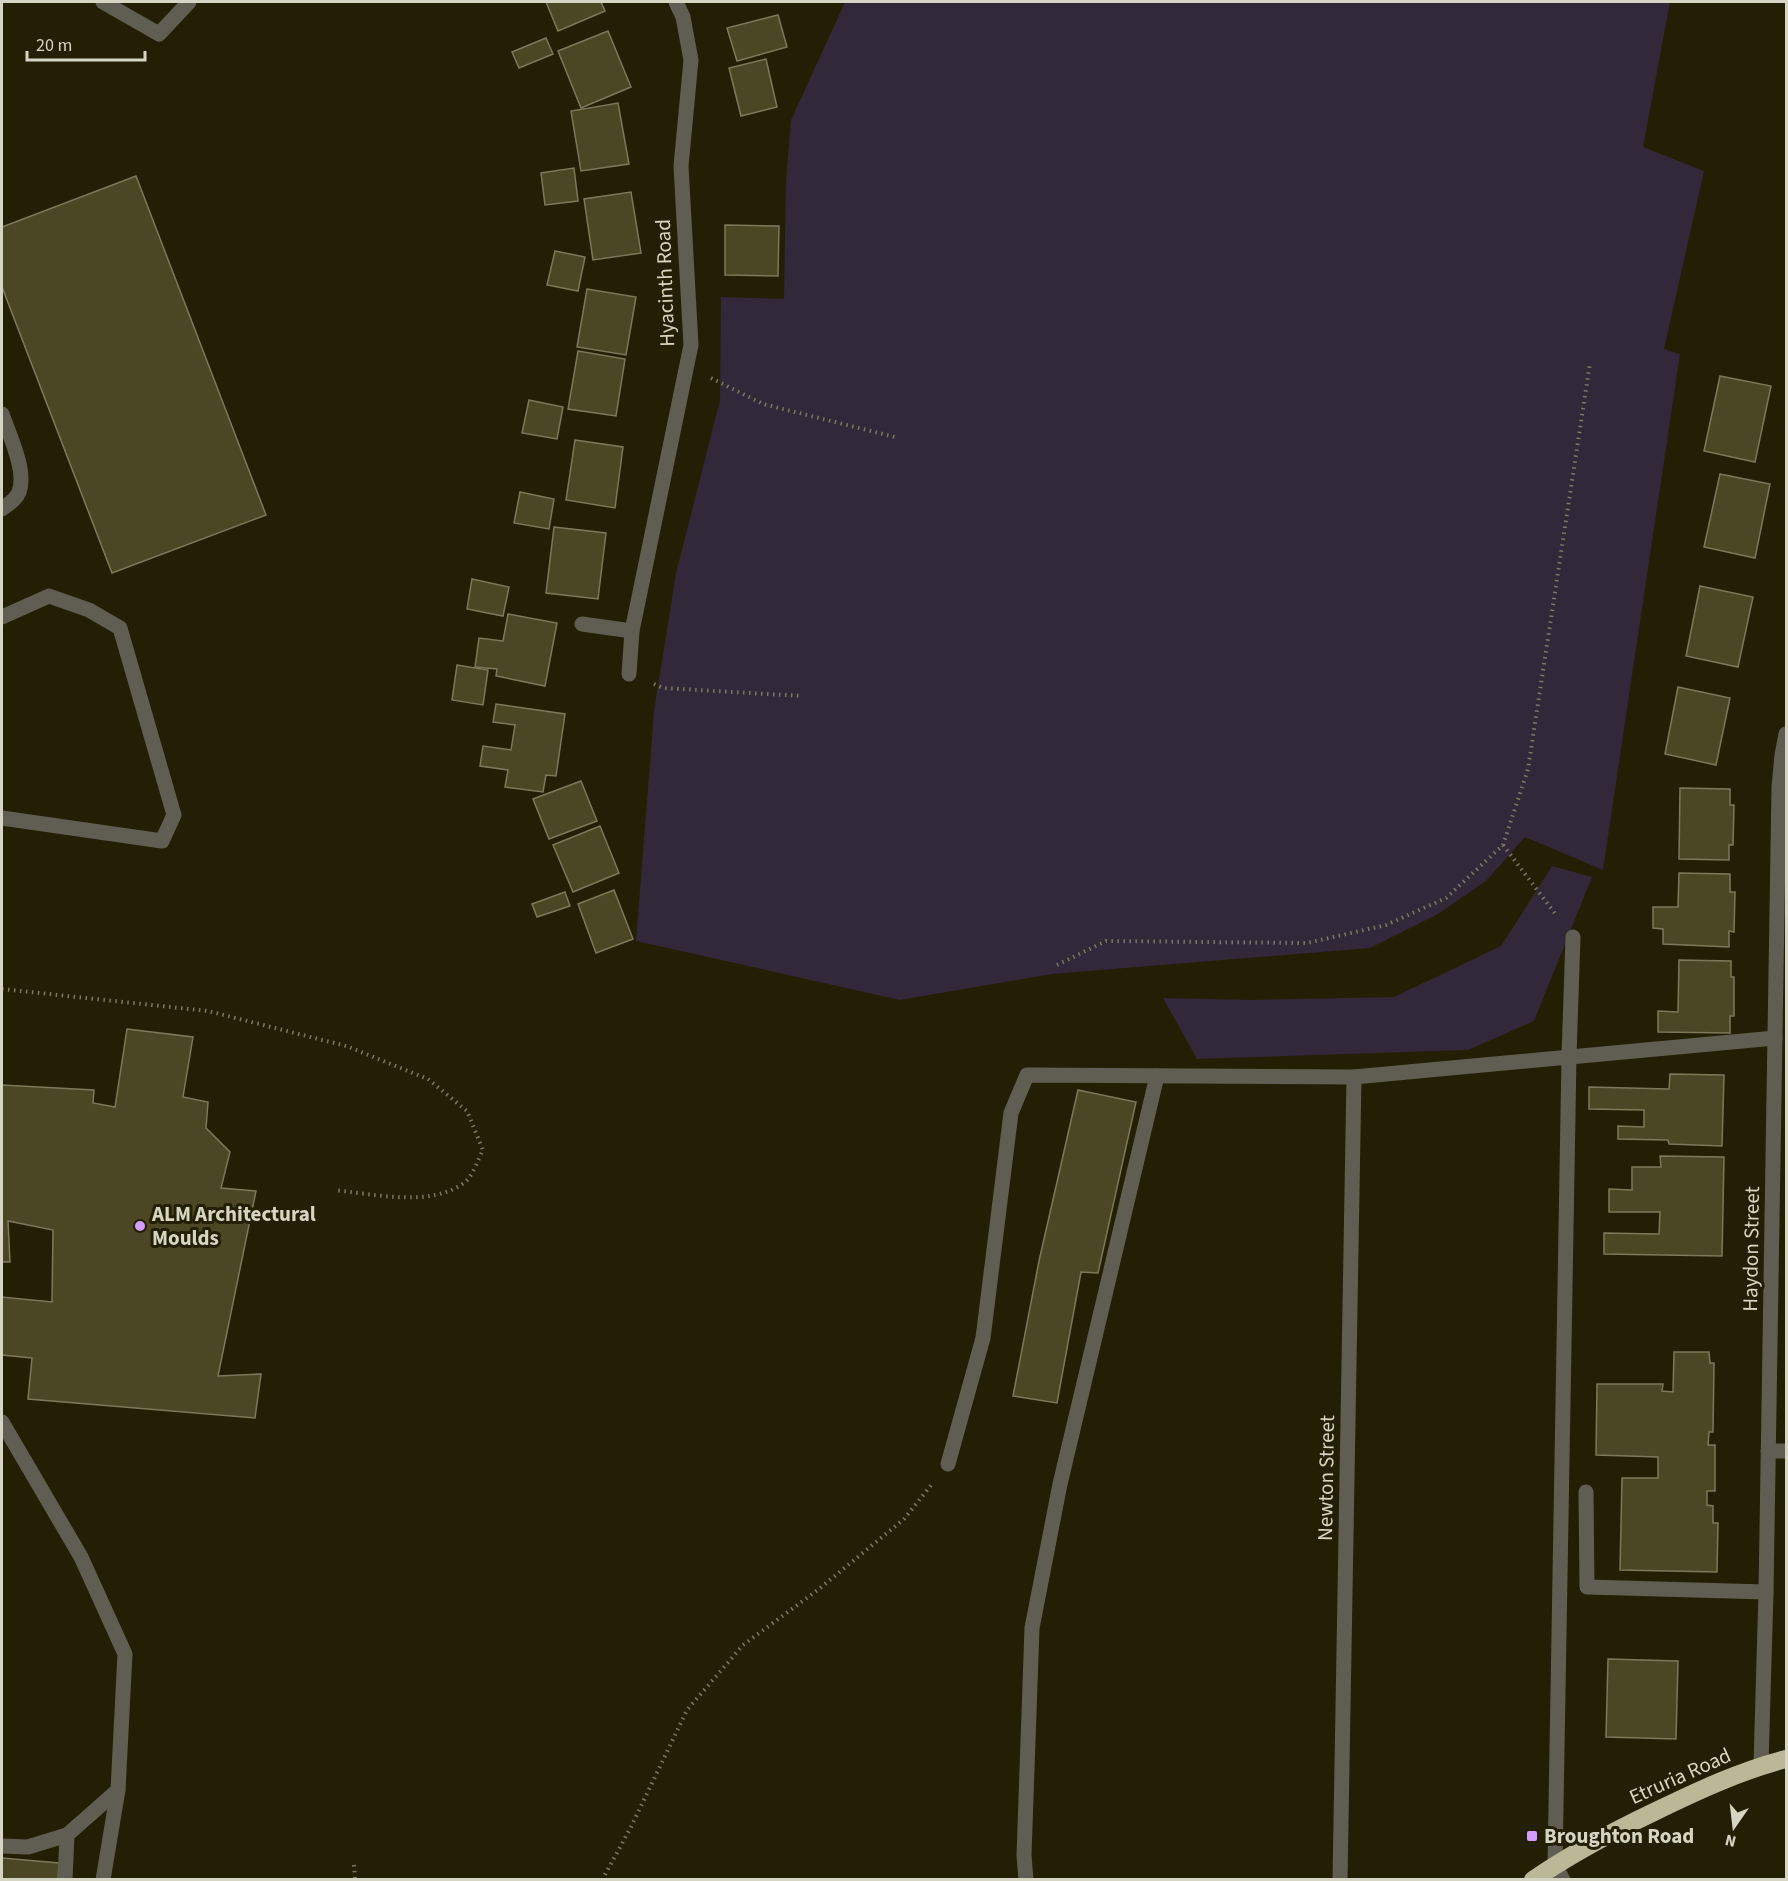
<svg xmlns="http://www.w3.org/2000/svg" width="1788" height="1881" font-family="'Source Sans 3',sans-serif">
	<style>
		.green { fill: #312839 }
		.building { fill: #4b4725; stroke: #7c795b; stroke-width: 1.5 }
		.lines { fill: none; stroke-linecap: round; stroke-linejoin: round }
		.path { stroke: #7b7963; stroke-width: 4; stroke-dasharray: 1.5 4.5; stroke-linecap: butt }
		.minor { stroke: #605e52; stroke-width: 15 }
		.highway { stroke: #bbb898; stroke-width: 18 }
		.poi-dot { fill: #d29dfd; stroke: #231f04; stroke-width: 2 }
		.labels { text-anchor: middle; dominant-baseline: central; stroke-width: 6; stroke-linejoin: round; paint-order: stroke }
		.street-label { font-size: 21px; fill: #d6d5c4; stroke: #231f04 }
		.poi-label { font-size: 21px; font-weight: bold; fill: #d6d5c4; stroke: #231f04; text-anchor: start }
	</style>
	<rect width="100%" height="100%" fill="#231f04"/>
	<g class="green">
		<polygon points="845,2 1670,2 1643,147 1704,171 1664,349 1680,354 1603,870 1525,837 1486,881 1438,914 1370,948 1052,974 900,1000 636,941 654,711 676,573 720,400 721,297 784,299 786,180 791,120"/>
		<polygon points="1552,866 1592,877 1534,1021 1468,1050 1197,1059 1163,998 1252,1000 1394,997 1501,946"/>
	</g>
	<g class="building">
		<polygon points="546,2 601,2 605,11 558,31"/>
		<polygon points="778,15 787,47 737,61 727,28"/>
		<polygon points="608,31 631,87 581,108 558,51"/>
		<polygon points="546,38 553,54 519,68 512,52"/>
		<polygon points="766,59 777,107 741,116 729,68"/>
		<polygon points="618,103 629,164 581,171 571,111"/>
		<polygon points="574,168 578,201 545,205 541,173"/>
		<polygon points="136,176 266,515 112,573 2,287 2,227"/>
		<polygon points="631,192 641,253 593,260 584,199"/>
		<polygon points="725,225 779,226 778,276 725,275"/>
		<polygon points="555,251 585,257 578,291 547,285"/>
		<polygon points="587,289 636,297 626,355 577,347"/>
		<polygon points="578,351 625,359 616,416 568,409"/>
		<polygon points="1720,376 1771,386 1755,462 1704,451"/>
		<polygon points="529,400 563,407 557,439 522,433"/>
		<polygon points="575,440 623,447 615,508 566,500"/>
		<polygon points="1720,474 1770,484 1755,558 1704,547"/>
		<polygon points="520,492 554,499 549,529 514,523"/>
		<polygon points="554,527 606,533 598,599 546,593"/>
		<polygon points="472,579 509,587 503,616 467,609"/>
		<polygon points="1700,586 1753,597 1738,667 1686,656"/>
		<polygon points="508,614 557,623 545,686 496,676 497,669 475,667 479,638 503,641"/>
		<polygon points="457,665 488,670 483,705 452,700"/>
		<polygon points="1678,687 1730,698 1716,765 1665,754"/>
		<polygon points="496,704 565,714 556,776 546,775 543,792 505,787 508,770 480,766 483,746 511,750 515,725 493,722"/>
		<polygon points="581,781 597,821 549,839 533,799"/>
		<polygon points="1680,788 1730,789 1730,805 1734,805 1733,845 1729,845 1729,860 1679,859"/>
		<polygon points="600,826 619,873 573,892 553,845"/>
		<polygon points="1679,873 1730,874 1730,892 1735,892 1734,932 1729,931 1729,947 1663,944 1663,929 1653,928 1653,907 1678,907"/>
		<polygon points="614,890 633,939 596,953 578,904"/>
		<polygon points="565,892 570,906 537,917 532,904"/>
		<polygon points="1679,960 1731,961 1731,977 1734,977 1734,1016 1730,1016 1730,1033 1658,1032 1658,1011 1678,1012"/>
		<polygon points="127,1029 193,1037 183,1097 208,1102 206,1128 230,1152 221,1188 256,1191 218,1376 261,1374 255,1418 28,1399 32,1358 2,1355 2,1297 52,1302 53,1230 8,1221 10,1262 2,1262 2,1085 94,1090 93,1103 115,1107"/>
		<polygon points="1670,1074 1724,1075 1722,1146 1669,1144 1668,1140 1618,1139 1618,1126 1644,1127 1644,1110 1589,1109 1589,1087 1669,1089"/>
		<polygon points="1078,1090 1136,1102 1098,1273 1081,1272 1057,1403 1013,1396 1039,1261"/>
		<polygon points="1660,1156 1724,1157 1722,1256 1604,1254 1604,1233 1659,1234 1660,1212 1609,1212 1609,1189 1632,1190 1632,1167 1661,1167"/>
		<polygon points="1674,1352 1709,1352 1710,1363 1714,1363 1713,1432 1709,1432 1708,1445 1715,1445 1715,1491 1707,1491 1707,1505 1713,1506 1713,1523 1718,1523 1717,1572 1620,1570 1622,1478 1658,1478 1658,1457 1596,1455 1597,1384 1663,1384 1662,1391 1673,1392"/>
		<polygon points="1608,1659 1678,1661 1676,1739 1606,1737"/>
		<polygon points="2,1858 59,1863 58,1880 2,1880"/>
	</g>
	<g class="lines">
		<g class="path">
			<polyline points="711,378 763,404 895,437"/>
			<polyline points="654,684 663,688 802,696"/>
			<polyline points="1503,845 1557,916"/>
			<polyline points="1057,965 1106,941 1307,943 1386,925 1446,898 1503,845 1528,769 1590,363"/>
			<path d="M2,989l206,22 138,35 82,33 39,32 16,39c-5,9 -10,26 -18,32 -33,26 -92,12 -131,8"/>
			<polyline points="354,1865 355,1880"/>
			<polyline points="602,1880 631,1827 687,1710 743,1645 819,1589 904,1519 932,1484"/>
		</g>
		<g class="minor">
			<polyline points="103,2 159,34 189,2"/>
			<path d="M2,414c7,20 25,57 17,78 -3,8 -11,12 -17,17"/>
			<polyline points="2,617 49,596 89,610 120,628 174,815 162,841 2,818"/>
			<polyline points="582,624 632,631"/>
			<polyline points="629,674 632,631 691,345 681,166 691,60 683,17 676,2"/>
			<polyline points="2,1422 81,1557 125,1654 118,1790 103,1880"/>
			<polyline points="1768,1451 1786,1451"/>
			<polyline points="948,1464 983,1338 1011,1113 1027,1075 1354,1077 1775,1038"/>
			<polyline points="1586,1492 1587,1587 1766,1592"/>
			<polyline points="1761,1765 1766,1592 1779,787 1782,755 1786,734"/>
			<polyline points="2,1846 28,1847 67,1835"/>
			<polyline points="65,1880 67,1835 118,1790"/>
			<polyline points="1026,1880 1024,1855 1032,1628 1060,1484 1157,1076"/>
			<polyline points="1340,1880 1354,1077"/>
			<polyline points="1563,1880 1555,1865 1569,1056 1573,937"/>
		</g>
		<path class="highway" d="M1533,1880c38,-26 79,-48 121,-68 43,-21 86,-41 132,-53"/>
	</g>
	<g class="poi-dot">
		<circle cx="140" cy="1226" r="6"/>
		<rect x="1526" y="1830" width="12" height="12" rx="3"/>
	</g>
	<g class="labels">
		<g class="street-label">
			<text transform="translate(665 283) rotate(-92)">Hyacinth Road</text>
			<text transform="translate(1751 1249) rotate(-89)">Haydon Street</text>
			<text transform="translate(1326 1478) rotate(-89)">Newton Street</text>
			<text transform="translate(1680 1776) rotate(-24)">Etruria Road</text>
		</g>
		<g class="poi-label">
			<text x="152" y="1214">ALM Architectural<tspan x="152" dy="24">Moulds</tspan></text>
			<text x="1544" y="1836">Broughton Road</text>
		</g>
	</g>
	<rect width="1788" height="1881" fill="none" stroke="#d6d5c4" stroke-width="6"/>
	<g transform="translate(1734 1827) rotate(194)" stroke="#231f04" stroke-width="4.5" paint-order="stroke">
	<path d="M0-4.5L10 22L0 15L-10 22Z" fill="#d6d5c4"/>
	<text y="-9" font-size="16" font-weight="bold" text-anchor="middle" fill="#d6d5c4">N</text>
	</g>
	<path d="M27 51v9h118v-9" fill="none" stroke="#d6d5c4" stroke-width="3"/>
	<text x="36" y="51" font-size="18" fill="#d6d5c4" stroke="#231f04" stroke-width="4.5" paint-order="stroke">20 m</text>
</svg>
